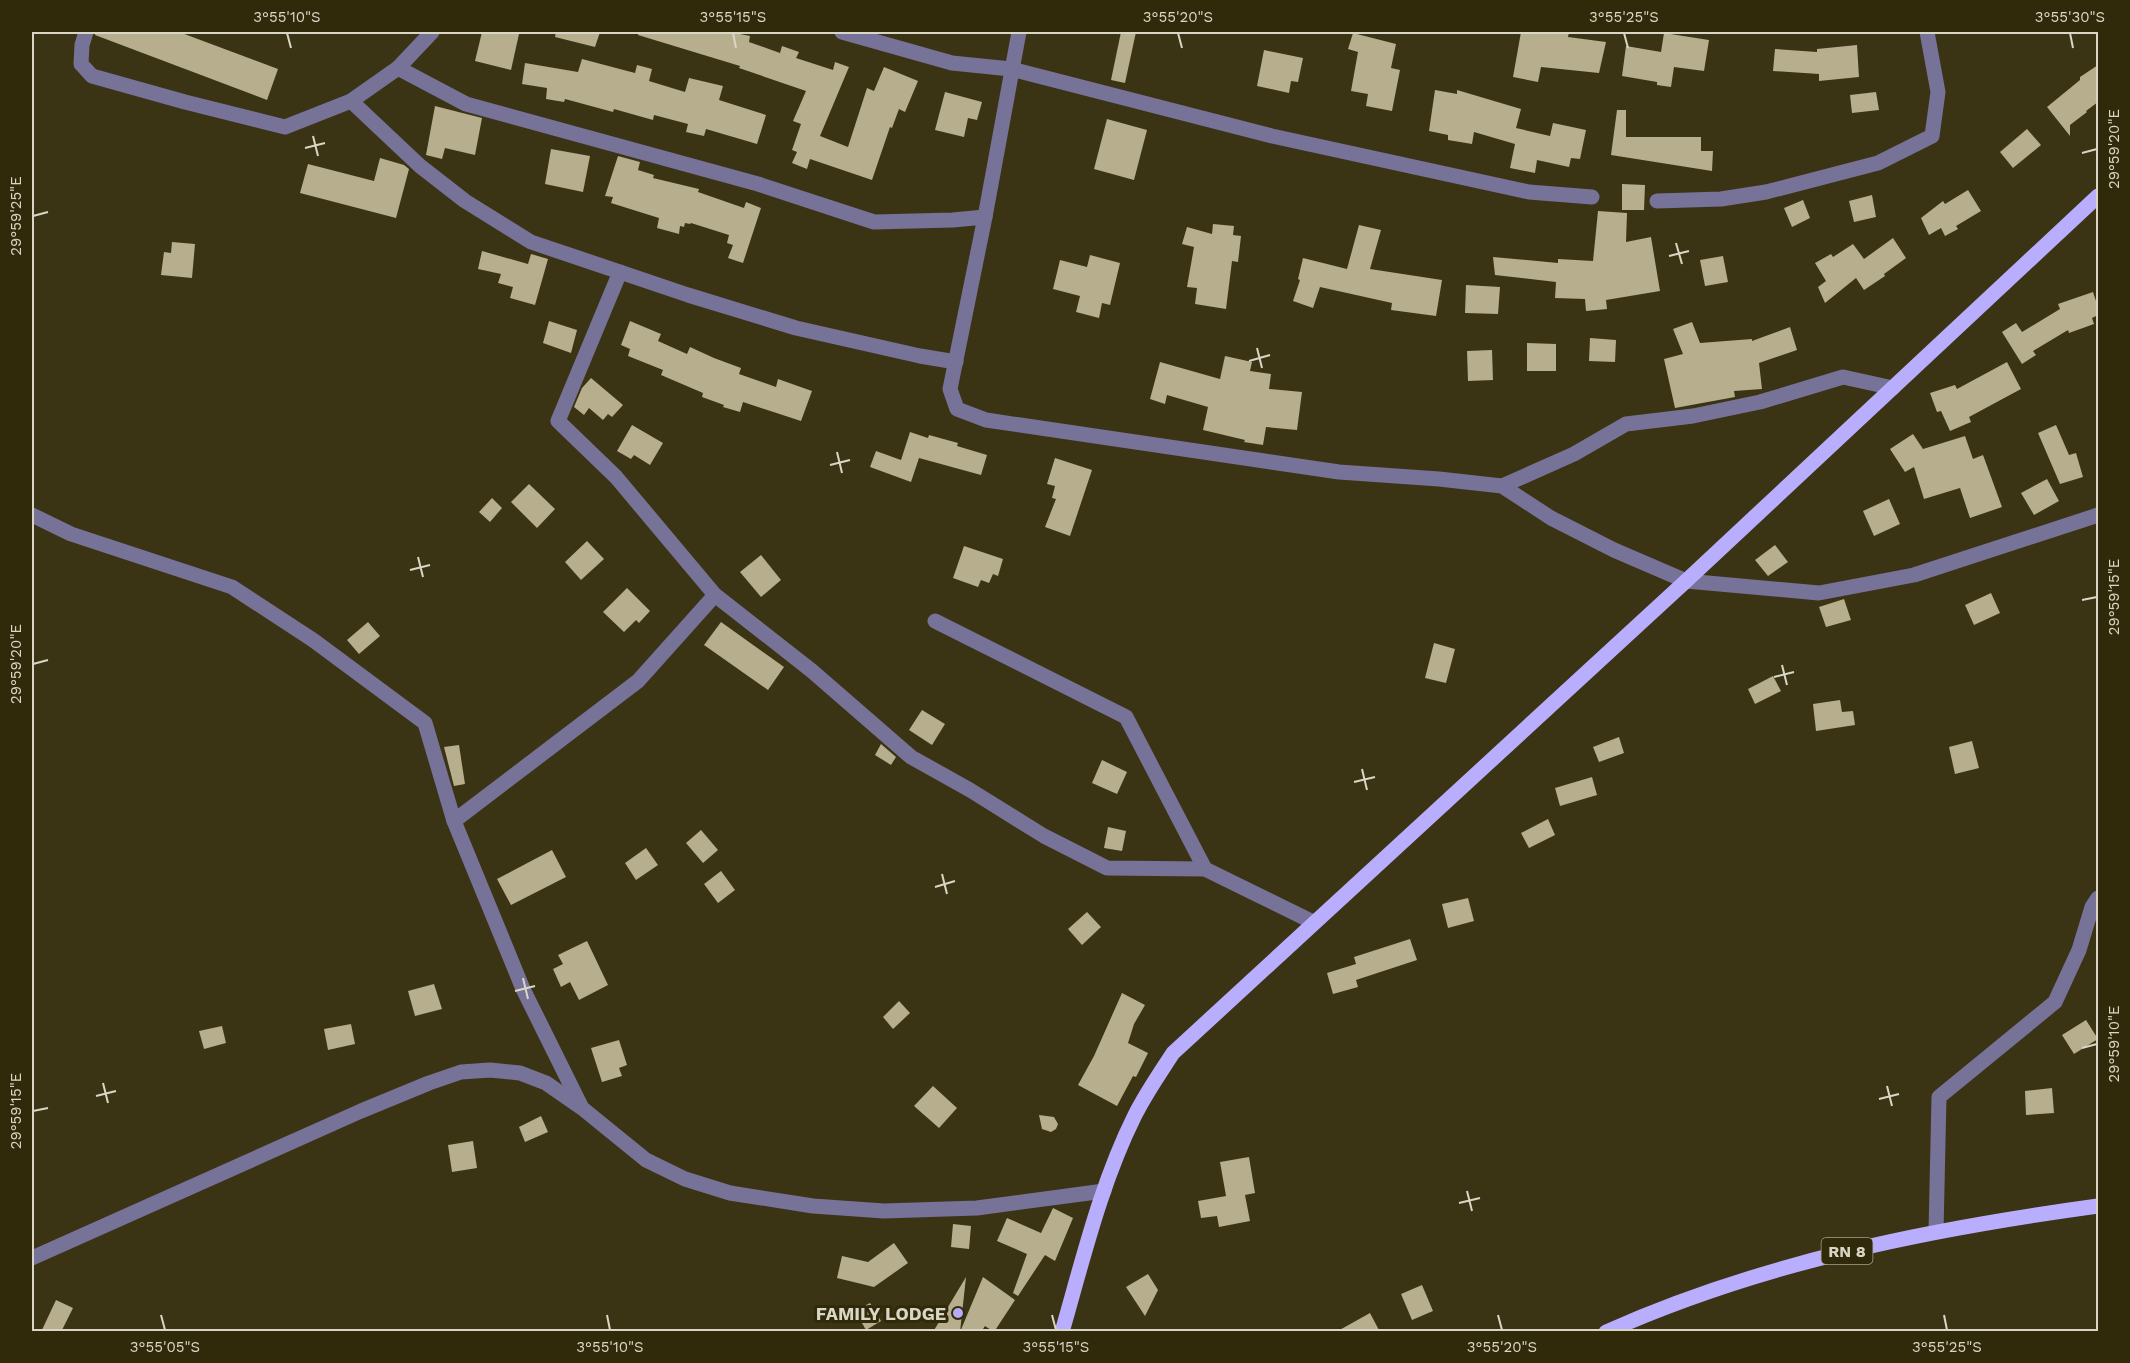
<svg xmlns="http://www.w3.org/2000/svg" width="2130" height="1363" font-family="'Work Sans',sans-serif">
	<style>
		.building { fill: #b6ae8c }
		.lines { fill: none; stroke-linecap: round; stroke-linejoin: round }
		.minor { stroke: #767298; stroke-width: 15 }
		.major { stroke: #b9aefd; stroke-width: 15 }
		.ticks { fill: none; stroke: #dad6c5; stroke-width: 2 }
		.poi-dot { fill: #b6abf8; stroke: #302a0a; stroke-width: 2 }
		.labels { text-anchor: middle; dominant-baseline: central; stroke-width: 6; stroke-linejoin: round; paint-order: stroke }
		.shield { fill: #302a0a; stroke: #a7a28d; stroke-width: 1.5 }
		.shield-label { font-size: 16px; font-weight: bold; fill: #dad6c5 }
		.poi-label { font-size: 18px; font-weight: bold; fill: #dad6c5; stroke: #302a0a; text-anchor: end }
		.neatline { fill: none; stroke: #dad6c5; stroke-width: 2 }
		.ticks-label { font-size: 15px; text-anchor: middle; fill: #dad6c5 }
	</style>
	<rect width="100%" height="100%" fill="#3a3415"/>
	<g class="building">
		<polygon points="96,32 179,32 278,69 267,100 95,35"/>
		<polygon points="482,32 507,32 519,34 511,70 475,61"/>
		<polygon points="556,32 600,32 595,47 555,37"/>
		<polygon points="638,32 730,32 750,36 749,42 780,53 782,46 799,52 796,58 833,70 835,62 849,67 820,136 848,147 867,88 874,91 884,67 918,81 905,112 899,109 892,128 890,127 872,180 810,159 807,169 792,163 797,152 792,150 801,124 793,121 806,91 739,68 740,66 638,35"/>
		<polygon points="1121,32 1136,32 1125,83 1111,80"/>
		<polygon points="1521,32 1569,32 1568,37 1606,42 1599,73 1541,67 1538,82 1513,77"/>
		<polygon points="1353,33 1396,44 1391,68 1400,70 1392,111 1366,106 1368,94 1351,91 1358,52 1348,49"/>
		<polygon points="1664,33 1709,40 1704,71 1674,67 1671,87 1657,85 1657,82 1622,76 1626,46 1661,52"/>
		<polygon points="1857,45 1859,77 1819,81 1819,74 1773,71 1775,49 1817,52 1817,49"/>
		<polygon points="1264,50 1303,58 1298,82 1291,81 1289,93 1257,86"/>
		<polygon points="582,59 635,73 637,65 652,69 649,81 685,92 689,78 723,86 719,100 766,115 757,144 706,129 704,136 686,132 688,124 654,115 653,120 614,109 613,112 565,99 564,102 546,99 547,88 522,84 525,63 578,72"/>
		<polygon points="2098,65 2098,102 2086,111 2087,112 2070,125 2070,136 2047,107 2080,80 2080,77"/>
		<polygon points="1435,90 1457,94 1457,90 1521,109 1516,128 1550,136 1553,123 1586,130 1580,159 1571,158 1569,167 1537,160 1535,173 1510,168 1515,144 1474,132 1472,144 1448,140 1448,135 1429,131"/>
		<polygon points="945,92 982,102 977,120 968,118 964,137 935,130"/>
		<polygon points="1876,92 1879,110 1852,113 1850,95"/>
		<polygon points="435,106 482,118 475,155 445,148 442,159 426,155"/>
		<polygon points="1617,110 1626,110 1626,137 1701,137 1701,151 1713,151 1712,171 1611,155"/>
		<polygon points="1107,119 1147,130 1134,180 1094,169"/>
		<polygon points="2027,129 2041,145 2013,168 2000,152"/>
		<polygon points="551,149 590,156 583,192 545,184"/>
		<polygon points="618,156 640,162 638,170 654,175 653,178 699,189 698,192 744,208 746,202 761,208 743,263 728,258 733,245 727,243 729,235 691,223 690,224 685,223 684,227 680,226 679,234 657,228 659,218 611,203 613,197 605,196"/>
		<polygon points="380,158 404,165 409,169 396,218 300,193 308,164 374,181"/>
		<polygon points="1622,184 1645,185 1644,210 1622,210"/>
		<polygon points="1968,190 1981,211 1956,226 1958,229 1945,236 1941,228 1929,235 1921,218 1943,201 1945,204"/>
		<polygon points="1872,195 1876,217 1854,222 1849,201"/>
		<polygon points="1803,200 1810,218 1792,227 1784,208"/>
		<polygon points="1598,211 1627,213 1626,242 1651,237 1660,291 1606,300 1607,309 1586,311 1585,299 1555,298 1556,282 1495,275 1493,257 1558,263 1558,259 1593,261"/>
		<polygon points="1213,224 1234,226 1233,235 1241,236 1238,262 1232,261 1226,309 1195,304 1197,288 1187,287 1194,247 1182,244 1187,227 1212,234"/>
		<polygon points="1359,225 1381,230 1370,269 1442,280 1436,316 1391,310 1392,303 1320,287 1313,308 1293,301 1300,280 1298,279 1303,258 1347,269"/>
		<polygon points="1893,238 1906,258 1884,274 1885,276 1864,290 1856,278 1825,303 1818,287 1826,281 1815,263 1831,254 1833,257 1853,244 1864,259"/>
		<polygon points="172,242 195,244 192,278 161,275 164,252 171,253"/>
		<polygon points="482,251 528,264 531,254 548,259 535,305 510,298 513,287 498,283 501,274 478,269"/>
		<polygon points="1090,255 1120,263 1110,305 1102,303 1099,318 1076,312 1080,296 1053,289 1060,260 1087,267"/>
		<polygon points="1723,256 1728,282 1705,286 1700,260"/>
		<polygon points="1466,285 1500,287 1498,314 1465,313"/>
		<polygon points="2093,292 2098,307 2098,315 2092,318 2094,324 2069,333 2068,330 2033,351 2036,355 2022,364 2002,332 2016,323 2022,332 2060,309 2058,304"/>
		<polygon points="549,321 577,330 571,353 543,343"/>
		<polygon points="630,321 661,334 658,341 687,354 690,347 714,358 741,368 739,374 776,387 778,379 812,391 801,421 743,402 740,412 723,407 724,405 702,397 703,393 661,375 663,370 628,356 630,349 621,345"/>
		<polygon points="1692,322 1700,343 1752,339 1752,341 1790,327 1797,350 1759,363 1762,389 1734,391 1735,397 1675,408 1664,359 1683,354 1673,329"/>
		<polygon points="1590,338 1616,340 1615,362 1589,361"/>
		<polygon points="1527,343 1556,344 1556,371 1527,371"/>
		<polygon points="1492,350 1493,380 1468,381 1467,351"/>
		<polygon points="1225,356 1252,362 1250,371 1271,374 1269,389 1302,392 1297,430 1266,427 1263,445 1244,442 1245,440 1203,430 1208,407 1167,395 1165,404 1150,399 1160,362 1220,379"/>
		<polygon points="2007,362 2021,389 1969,417 1971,422 1950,431 1941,411 1937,412 1930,393 1955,385 1957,389"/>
		<polygon points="591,378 623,405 612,417 608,414 603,420 589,408 584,415 574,407 582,388"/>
		<polygon points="632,425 663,443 650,465 634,455 631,459 617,451"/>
		<polygon points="2056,425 2069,455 2076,453 2083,477 2060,484 2038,433"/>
		<polygon points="910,432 928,438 929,435 958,443 957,446 987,455 981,475 919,458 911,482 870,467 876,451 901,460"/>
		<polygon points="1913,434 1923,449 1965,436 1973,459 1983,455 2002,507 1970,518 1960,488 1924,499 1914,467 1905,472 1890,449"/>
		<polygon points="1055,458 1092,470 1070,536 1045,527 1056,499 1052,498 1055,486 1047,484"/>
		<polygon points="2047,479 2059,501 2034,515 2021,493"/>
		<polygon points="529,484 555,509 537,528 511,502"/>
		<polygon points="492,498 502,508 490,522 479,512"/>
		<polygon points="1889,499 1900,524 1874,536 1863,511"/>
		<polygon points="587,541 604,559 581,580 565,562"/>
		<polygon points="1775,545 1788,562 1768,576 1755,560"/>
		<polygon points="964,546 1003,559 998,576 993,574 989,583 981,580 978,587 953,578"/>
		<polygon points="761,555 781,580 761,597 740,572"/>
		<polygon points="627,588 650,611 639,623 636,620 624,632 603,612"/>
		<polygon points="1991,593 2000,613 1974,625 1965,605"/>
		<polygon points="1844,599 1851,620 1826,627 1819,607"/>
		<polygon points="368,622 380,636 359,654 347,640"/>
		<polygon points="721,622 784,667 768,690 704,645"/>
		<polygon points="1434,643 1455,649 1446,683 1425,678"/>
		<polygon points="1773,676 1781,691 1755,704 1748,689"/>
		<polygon points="1840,700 1842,712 1853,711 1855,725 1816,731 1813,704"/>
		<polygon points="922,710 945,724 932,745 909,730"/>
		<polygon points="1619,737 1624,753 1599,762 1593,747"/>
		<polygon points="1972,741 1979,768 1955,774 1949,747"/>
		<polygon points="881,744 896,757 891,765 875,755"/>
		<polygon points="459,745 465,784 454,786 444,747"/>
		<polygon points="1102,760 1127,772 1117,794 1092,783"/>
		<polygon points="1592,777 1597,795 1560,806 1555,788"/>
		<polygon points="1548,819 1555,835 1529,848 1521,833"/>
		<polygon points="1108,827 1126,831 1122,851 1104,848"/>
		<polygon points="701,830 718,850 703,863 686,843"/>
		<polygon points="646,848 658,865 636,880 625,863"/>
		<polygon points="552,850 566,877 511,905 497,879"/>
		<polygon points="721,871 735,890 718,903 704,884"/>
		<polygon points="1468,898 1474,921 1448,928 1442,904"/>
		<polygon points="1087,912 1101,927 1082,945 1068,929"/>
		<polygon points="1410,939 1417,960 1356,980 1358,987 1333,994 1327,973 1356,964 1354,957"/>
		<polygon points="587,941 608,985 579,1000 570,982 561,987 553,969 563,964 558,955"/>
		<polygon points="434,984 442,1009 415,1016 408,991"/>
		<polygon points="1122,993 1145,1005 1134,1024 1128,1043 1148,1053 1136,1077 1133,1076 1117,1106 1078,1085 1094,1056"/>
		<polygon points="899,1001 910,1013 893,1029 883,1017"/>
		<polygon points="2086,1020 2098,1039 2074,1054 2062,1035"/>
		<polygon points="351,1024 355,1044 328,1050 324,1029"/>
		<polygon points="222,1026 226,1043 204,1049 199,1031"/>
		<polygon points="619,1040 627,1065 619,1068 622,1076 602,1082 591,1048"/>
		<polygon points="933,1086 957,1108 939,1128 914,1106"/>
		<polygon points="2052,1088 2054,1113 2026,1115 2025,1091"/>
		<polygon points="1039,1115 1054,1117 1058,1124 1056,1129 1051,1132 1042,1129"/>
		<polygon points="541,1116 548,1132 525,1142 519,1127"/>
		<polygon points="473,1141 477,1168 452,1172 448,1145"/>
		<polygon points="1249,1157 1255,1193 1245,1195 1250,1221 1219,1227 1217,1216 1201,1218 1198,1201 1226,1196 1220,1162"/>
		<polygon points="1053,1208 1073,1218 1055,1261 1045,1255 1018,1296 1013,1293 1027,1254 997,1241 1007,1218 1041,1233"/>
		<polygon points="953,1224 971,1226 969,1249 951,1247"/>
		<polygon points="894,1243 908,1263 874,1287 837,1278 842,1256 868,1262"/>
		<polygon points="1148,1274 1158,1290 1145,1316 1126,1287"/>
		<polygon points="966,1277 960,1332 933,1332"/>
		<polygon points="983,1277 1015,1300 994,1332 985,1326 981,1332 960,1332"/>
		<polygon points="1422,1285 1433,1311 1412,1320 1401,1294"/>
		<polygon points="56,1300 73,1308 61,1332 41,1332"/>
		<polygon points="870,1303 881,1321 866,1330 855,1311"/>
		<polygon points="1370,1313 1380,1332 1336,1332"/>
	</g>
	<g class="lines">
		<g class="minor">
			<polyline points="86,32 82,45 81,64 92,76 185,102 285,127 351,101 398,68 432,32"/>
			<polyline points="842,32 952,63 1011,69 1272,136 1529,192 1592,197"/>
			<polyline points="1019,32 985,217 950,389 957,409 986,420 1339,472 1439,479 1502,486 1551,518 1614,550 1686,581 1819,593 1914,575 2098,515"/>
			<polyline points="398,68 466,104 758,184 874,222 953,220 985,217"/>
			<polyline points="351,101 420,166 465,201 531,242 688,295 796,328 920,356 956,362"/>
			<polyline points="1657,201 1721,199 1766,192 1878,163 1932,136 1938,92 1927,32"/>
			<polyline points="620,272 558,421 616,477 715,595 812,671 911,757 970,790 1044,836 1107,868 1205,869"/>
			<polyline points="1502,486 1574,454 1626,424 1693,416 1760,402 1843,377 1893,388"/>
			<polyline points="32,515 71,534 232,587 313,640 425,723 454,821 523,989 581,1106"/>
			<polyline points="935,621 1126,717 1205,869 1313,922"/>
			<polyline points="454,821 638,681 715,595"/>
			<polyline points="1936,1232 1939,1097 2055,1002 2079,950 2092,907 2098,898"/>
			<polyline points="32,1258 361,1111 429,1083 461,1072 490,1070 520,1073 546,1083 582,1108 646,1160 685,1179 730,1193 813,1206 884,1211 977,1208 1104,1191"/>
		</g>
		<g class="major">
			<path d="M1062,1332c21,-73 39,-149 73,-217 11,-22 25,-42 38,-62l513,-472 412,-385"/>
			<path d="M1606,1332c157,-70 323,-103 492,-126"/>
		</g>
	</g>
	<path class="ticks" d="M287,33l4,15M733,33l3,15M1178,33l4,15M1624,33l4,15M2070,33l3,15M313,136l5,20M305,148l20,-5M2082,153l15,-4M33,216l15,-4M1676,243l6,21M1669,256l20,-5M1257,348l5,20M1249,361l21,-6M837,452l5,21M830,465l20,-5M418,557l5,20M410,570l20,-5M2082,600l15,-3M33,664l15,-4M1782,665l5,20M1774,677l20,-5M1362,769l5,21M1354,782l21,-5M942,874l5,20M935,887l20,-6M523,978l5,21M515,991l20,-5M2082,1048l15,-4M103,1083l5,20M1887,1086l5,20M96,1096l20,-5M1879,1099l20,-5M33,1111l15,-3M1467,1191l5,20M1459,1203l21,-5M161,1315l4,15M607,1315l3,15M1052,1315l4,15M1498,1315l4,15M1944,1315l3,15"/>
	<circle class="poi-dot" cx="958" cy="1313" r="6"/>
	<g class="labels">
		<rect class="shield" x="1821.5" y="1238" width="51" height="26" rx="4.5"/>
		<g class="shield-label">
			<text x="1847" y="1251">RN 8</text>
		</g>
		<g class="poi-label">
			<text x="946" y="1313">FAMILY LODGE</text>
		</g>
	</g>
	<rect width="2130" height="1363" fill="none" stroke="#302a0a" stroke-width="66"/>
	<rect x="33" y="33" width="2064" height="1297" class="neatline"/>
	<g class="ticks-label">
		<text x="287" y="22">3°55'10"S</text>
		<text x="733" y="22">3°55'15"S</text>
		<text x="1178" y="22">3°55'20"S</text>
		<text x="1624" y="22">3°55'25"S</text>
		<text x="2070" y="22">3°55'30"S</text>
		<text transform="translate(2114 149) rotate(-90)" y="5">29°59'20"E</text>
		<text transform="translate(16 216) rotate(-90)" y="5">29°59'25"E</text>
		<text transform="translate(2114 597) rotate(-90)" y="5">29°59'15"E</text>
		<text transform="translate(16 664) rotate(-90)" y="5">29°59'20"E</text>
		<text transform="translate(2114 1044) rotate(-90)" y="5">29°59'10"E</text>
		<text transform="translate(16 1111) rotate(-90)" y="5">29°59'15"E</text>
		<text x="165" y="1352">3°55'05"S</text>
		<text x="610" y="1352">3°55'10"S</text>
		<text x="1056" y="1352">3°55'15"S</text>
		<text x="1502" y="1352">3°55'20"S</text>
		<text x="1947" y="1352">3°55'25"S</text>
	</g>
</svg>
